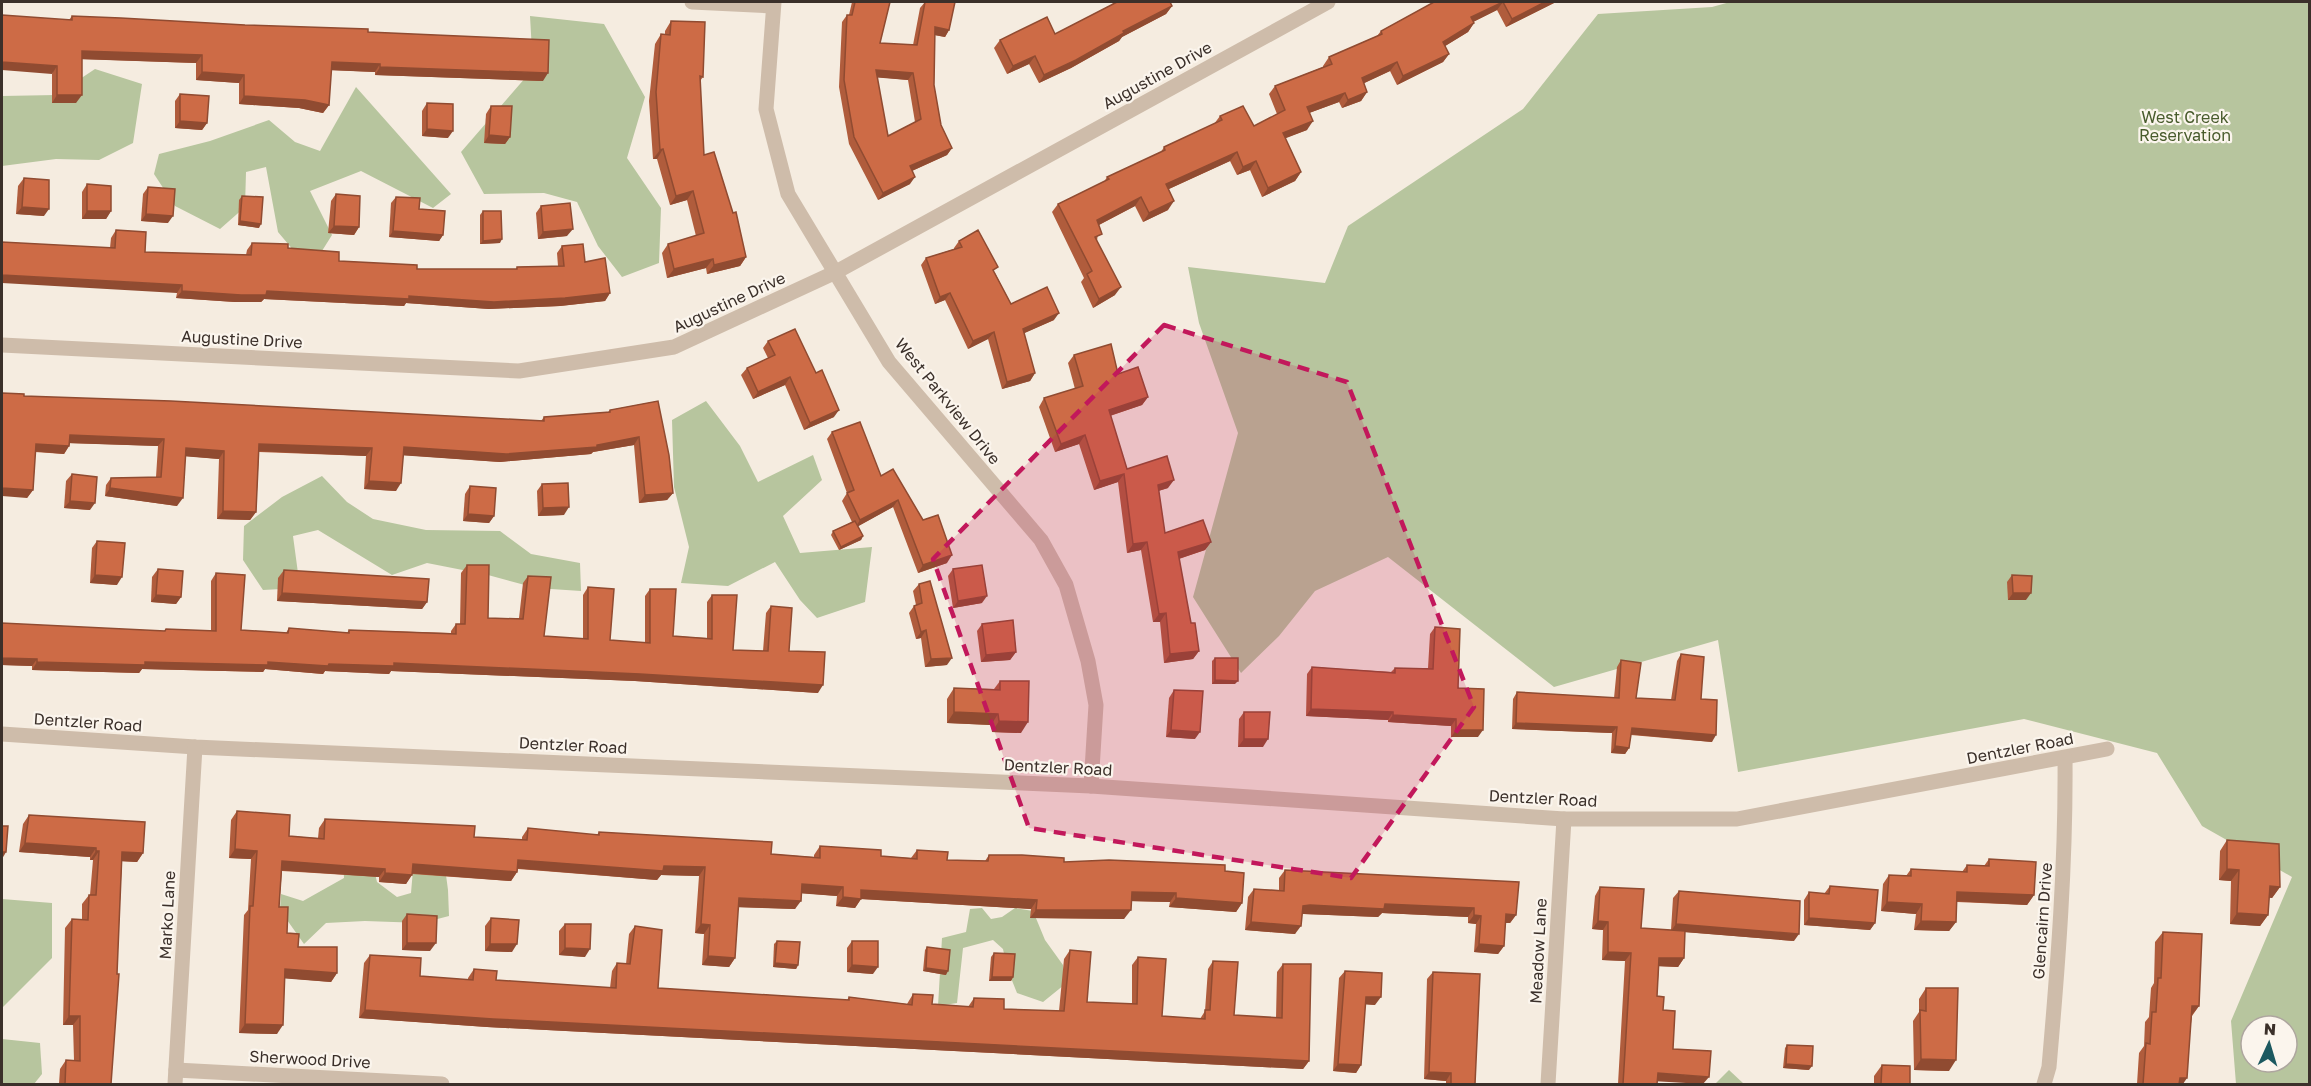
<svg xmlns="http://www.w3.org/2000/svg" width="2311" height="1086" font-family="'Golos Text',sans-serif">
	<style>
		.green { fill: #b7c59e; fill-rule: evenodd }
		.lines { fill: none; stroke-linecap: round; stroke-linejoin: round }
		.minor { stroke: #cebcaa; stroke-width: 15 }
		.wall { fill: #b05c3c; fill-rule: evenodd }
		.shaded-wall { fill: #904b31 }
		.building { fill: #cd6b46; stroke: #904b31; stroke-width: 1.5; fill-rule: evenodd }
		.marked { fill: #c2185b; fill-opacity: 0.2; stroke: #c2185b; stroke-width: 4.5; stroke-dasharray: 12 8; stroke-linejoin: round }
		.labels { text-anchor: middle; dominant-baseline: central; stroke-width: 4.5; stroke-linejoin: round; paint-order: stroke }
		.street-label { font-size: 16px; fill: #3b302a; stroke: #fbf5ed }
		.park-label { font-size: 16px; fill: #485b2c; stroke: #fbf5ed }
	</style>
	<rect width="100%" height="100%" fill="#f5ece0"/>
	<g class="green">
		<path d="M1730,2h579v1082h-73l-5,-63 61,-144 -90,-51 -45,-73 -133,-34 -286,53 -20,-132 -164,47 -166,-130 -73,34 -36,45 -38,37 -48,-76 45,-164 -39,-110 -11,-56 137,16 23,-57 175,-117 75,-95 114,-7zM2251,1026h36v36h-36z"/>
		<polygon points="530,16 604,24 645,97 627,158 661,208 659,263 622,277 598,246 577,202 544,193 484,194 461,152 533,69"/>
		<polygon points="95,69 142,84 133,143 99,160 56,159 2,166 2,96 56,95"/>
		<polygon points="356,87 451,194 433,208 361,171 310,191 332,235 310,270 278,232 266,167 246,172 245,207 220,229 175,206 154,174 159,154 210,141 269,120 295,142 320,151"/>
		<polygon points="706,401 740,446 758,482 813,455 822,480 783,516 800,553 872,547 865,602 817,618 800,600 775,562 728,586 681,583 689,547 674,487 672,420"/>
		<polygon points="322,476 347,502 373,519 426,530 500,531 531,554 580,563 581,591 536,588 488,575 427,563 392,575 318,530 293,536 300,588 263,590 243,560 244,526 282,497"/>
		<polygon points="368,844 377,882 397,897 411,893 414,858 444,860 448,890 449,916 422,923 365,921 326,923 304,944 280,910 281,894 303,901 344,878 343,859"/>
		<polygon points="2,899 52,903 52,958 2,1008"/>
		<polygon points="982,908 991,919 1002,917 1015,908 1033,911 1045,940 1063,965 1064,985 1043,1002 1017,993 1007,968 1003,949 993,940 963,948 957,1003 938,1006 942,938 966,932 970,909"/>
		<polygon points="2,1039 40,1043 42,1074 34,1084 2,1084"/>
		<polygon points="1729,1070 1744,1084 1715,1084"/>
	</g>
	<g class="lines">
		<g class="minor">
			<polyline points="692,2 773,6"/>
			<polyline points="774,2 766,109 788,194 889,362 1041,540 1066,585 1088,661 1096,705 1091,786"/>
			<polyline points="2,345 519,371 674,347 836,272 1328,2"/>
			<polyline points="2,734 195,747 1091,786 1564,819 1737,819 2107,749"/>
			<polyline points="176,1070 442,1084"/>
			<polyline points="175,1084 195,747"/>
			<polyline points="1548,1084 1564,819"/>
			<path d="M2044,1084l5,-17c9,-103 17,-205 16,-309"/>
		</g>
	</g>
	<g class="wall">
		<path d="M852,2h38l-10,41 33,2 7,-37 5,-6 24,28 -4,7 -11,-2v50l7,40 11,23 -5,7 -35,16 -2,13 -32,16 -29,-56 -10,-57 3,-65 5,-7h2zM877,77l31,3 7,42 -27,14z"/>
		<polygon points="1112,2 1170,2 1172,6 1166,14 1122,37 1119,41 1071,68 1039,83 1029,64 1007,74 994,48 1000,40 1055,34 1113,4"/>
		<polygon points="1434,2 1556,2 1506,27 1497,10 1473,22 1474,23 1468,32 1445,46 1449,54 1443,62 1397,85 1390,71 1364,83 1367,92 1361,101 1342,108 1339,102 1309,113 1307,130 1285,138 1301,172 1295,181 1262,197 1250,170 1237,175 1230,161 1169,189 1168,210 1143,222 1135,206 1099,225 1097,241 1115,295 1093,308 1081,282 1084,278 1052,212 1058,204 1104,182 1107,177 1161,152 1164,147 1214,124 1220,116 1254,126 1277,114 1269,94 1275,86 1323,67 1323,66 1329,57 1377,36 1381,31"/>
		<polygon points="72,16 368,32 543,81 375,75 375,72 331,70 329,105 323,113 299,108 239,104 239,83 196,80 196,63 82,59 76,103 52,103 52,74 69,20"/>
		<polygon points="671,21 703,77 700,81 704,155 746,257 740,266 707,274 706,268 667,278 662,253 668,244 696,236 687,200 670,205 657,159 653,159 649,101 655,44 661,34 665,35 665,31"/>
		<polygon points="180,94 207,123 202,130 175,128 175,101"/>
		<polygon points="427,103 448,138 422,136 422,111"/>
		<polygon points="491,106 510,137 505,144 484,143 486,114"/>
		<polygon points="24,178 44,216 16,214 18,186"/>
		<polygon points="87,184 111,211 106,219 82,219 82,192"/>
		<polygon points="148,187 168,223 141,221 143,194"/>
		<polygon points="336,194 359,227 354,235 328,233 331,201"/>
		<polygon points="242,196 259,228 238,225 239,200"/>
		<polygon points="396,197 443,235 439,241 389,237 391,203"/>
		<polygon points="541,206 567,236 538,239 536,213"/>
		<polygon points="483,211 500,243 480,244 480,215"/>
		<polygon points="116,230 145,252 246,255 247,250 252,243 288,248 339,261 417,269 516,269 517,267 558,266 557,253 562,246 585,262 610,293 605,301 560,306 489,309 406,303 404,306 264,299 261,302 235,302 176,298 177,293 110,248 111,238"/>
		<polygon points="959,241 995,273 1011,304 1054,320 1024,333 1035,373 1030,381 1002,389 988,339 968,349 945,300 935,304 921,265 926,258 954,249 954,248"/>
		<polygon points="768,341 834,417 804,430 785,385 753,399 741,375 747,368 768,358 763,348"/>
		<polygon points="1074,355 1118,374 1148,397 1142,405 1110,416 1127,469 1168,488 1158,491 1165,533 1211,542 1205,550 1179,559 1191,623 1199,651 1193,659 1164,663 1160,622 1153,622 1141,550 1127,553 1118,482 1094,490 1079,444 1055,452 1039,407 1044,398 1075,389 1068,363"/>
		<polygon points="24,396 541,421 544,417 608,412 610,410 658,401 673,493 667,500 639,503 634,445 593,452 591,454 500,462 403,455 396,491 364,489 366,456 259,452 256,512 250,520 217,519 219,459 186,456 177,506 105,496 106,485 111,478 156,477 158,446 70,443 69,446 64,454 35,452 33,490 27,498"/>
		<polygon points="832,432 881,476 947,563 918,573 893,507 858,526 863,536 861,540 839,550 831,535 833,531 852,522 842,501 847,493 827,439"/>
		<polygon points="72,474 90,510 64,508 66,481"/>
		<polygon points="542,484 564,515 538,516 537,491"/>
		<polygon points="470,486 494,516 489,523 463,521 465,494"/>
		<polygon points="97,541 117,585 90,583 92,548"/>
		<polygon points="467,565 488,618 519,618 523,583 528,576 544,636 583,639 583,595 588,587 610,640 645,643 645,596 650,589 673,636 707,638 707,602 712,595 733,650 763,651 766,613 771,606 789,651 818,693 635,681 391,671 389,674 325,671 323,674 265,669 263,672 142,669 139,673 32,670 32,666 2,665 164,631 166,629 211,631 211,581 216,573 241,630 286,633 289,628 347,633 349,630 451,633 451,631 456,624 460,624 461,573"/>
		<polygon points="158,569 181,597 176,604 151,602 152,577"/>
		<polygon points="953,569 982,603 953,608 948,576"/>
		<polygon points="284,570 427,602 422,609 277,601 278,578"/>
		<polygon points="2012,575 2026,600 2008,600 2007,582"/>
		<polygon points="919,584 947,665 925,667 921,638 916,639 909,613 914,606 916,605 913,591"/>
		<polygon points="982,624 1016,652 1010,660 981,662 977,631"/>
		<polygon points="1435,627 1478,737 1451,737 1451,726 1388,722 1388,720 1306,716 1307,674 1312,667 1391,672 1395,668 1428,668 1430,634"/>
		<polygon points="1681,654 1701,699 1712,742 1631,735 1629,748 1625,754 1611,753 1612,733 1512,729 1513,699 1517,692 1614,698 1617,667 1621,660 1636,698 1671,700 1677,661"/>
		<polygon points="1215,658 1235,684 1212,684 1212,661"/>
		<polygon points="1000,681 1021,733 992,732 991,725 947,723 947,699 954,688 994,689"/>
		<polygon points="1174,690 1195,739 1166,737 1169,698"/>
		<polygon points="1244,712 1263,747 1238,747 1239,719"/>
		<polygon points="237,811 289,836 318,838 319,828 325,819 474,837 522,840 522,837 528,828 597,835 599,832 771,854 814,857 814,855 820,846 881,856 911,858 917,850 947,860 985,861 989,855 1064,862 1225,871 1242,903 1236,912 1169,907 1170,902 1131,901 1124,919 1030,918 1031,909 861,899 855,908 836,906 837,896 802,893 795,909 738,907 735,958 729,967 702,965 704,934 695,933 699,876 661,875 657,880 518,869 517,872 511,881 412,874 406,884 379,882 379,877 282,871 279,907 287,933 298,947 337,973 331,982 285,978 277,1034 239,1033 244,915 248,910 251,859 229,858 231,820"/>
		<polygon points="29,815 143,853 137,862 122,861 111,1084 59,1084 60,1069 66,1060 74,1060 73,1025 63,1025 65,928 72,919 82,920 82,904 89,895 90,895 93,860 90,860 90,857 19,852 23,824"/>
		<polygon points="2227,840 2280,887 2272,898 2269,897 2268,915 2260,926 2230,924 2231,881 2219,880 2220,851"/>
		<polygon points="1989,859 2034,895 2027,905 1957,902 1956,922 1949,931 1914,930 1916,914 1881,911 1883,884 1889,875 1906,876 1911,869 1962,872 1967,865 1984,866"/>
		<polygon points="1285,870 1516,915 1510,923 1505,923 1504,946 1498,954 1474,952 1476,924 1468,923 1468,917 1382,913 1378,917 1304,914 1302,914 1295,934 1245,930 1248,897 1254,889 1279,890 1279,878"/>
		<polygon points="1830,886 1875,923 1870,930 1804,925 1804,900 1809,892 1824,894"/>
		<polygon points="1600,887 1641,928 1671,930 1673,898 1679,891 1794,941 1685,932 1684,958 1678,967 1659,966 1657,996 1657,1084 1618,1084 1625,961 1602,960 1603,930 1592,929 1595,896"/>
		<polygon points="407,914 430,951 402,950 402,921"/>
		<polygon points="491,918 512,952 485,951 485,926"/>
		<polygon points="565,924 585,957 559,955 559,931"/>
		<polygon points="635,926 658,988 847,1000 849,997 907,1004 913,994 932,1004 968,1007 974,998 1004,1009 1059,1011 1064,959 1070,950 1087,1002 1132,1004 1132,965 1138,957 1162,1016 1200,1019 1205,1011 1208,969 1213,961 1234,1015 1276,1018 1277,972 1283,964 1309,1061 1303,1069 487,1027 359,1018 364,963 370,955 420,976 468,980 468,978 474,969 496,980 610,988 612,971 617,963 626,964 629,934"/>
		<polygon points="2163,932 2199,1006 2192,1016 2183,1084 2137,1084 2139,1053 2144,1046 2145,1022 2149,1017 2151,988 2154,983 2155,942"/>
		<polygon points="777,941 798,965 796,969 773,967 774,944"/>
		<polygon points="852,941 873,974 847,972 847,948"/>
		<polygon points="927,947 946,975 923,971 925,950"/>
		<polygon points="994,953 1013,977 1011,981 989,981 991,957"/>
		<polygon points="1345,971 1375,1005 1365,1004 1361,1065 1356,1073 1333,1071 1339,978"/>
		<polygon points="1433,972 1475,1084 1446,1084 1446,1081 1424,1079 1427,979"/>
		<polygon points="1926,988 1949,1071 1914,1070 1913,1021 1919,1012 1919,999"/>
		<polygon points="1787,1045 1809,1070 1783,1068 1785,1048"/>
		<polygon points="1882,1065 1910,1084 1874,1084 1874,1076"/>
	</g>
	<g class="shaded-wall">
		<polygon points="1503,2 1497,10 1465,26 1471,17"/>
		<polygon points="1545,2 1556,2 1506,27 1512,19"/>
		<polygon points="1172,6 1166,14 1122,37 1119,41 1071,68 1039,83 1044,75 1123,31"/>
		<polygon points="1474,23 1468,32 1437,51 1443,42"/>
		<polygon points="935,27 949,30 945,37 930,34"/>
		<polygon points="82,51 202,55 196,63 76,59"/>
		<polygon points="1449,54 1443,62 1397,85 1403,76"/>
		<polygon points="1035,56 1029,64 1007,74 1013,66"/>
		<polygon points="2,62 57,66 52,74 2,70"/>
		<polygon points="332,62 380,64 375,72 326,70"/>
		<polygon points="1397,62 1390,71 1356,87 1362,78"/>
		<polygon points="380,67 548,73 543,81 375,75"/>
		<polygon points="876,70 913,73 908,80 871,77"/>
		<polygon points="202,72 244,75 239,83 196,80"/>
		<polygon points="1367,92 1361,101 1342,108 1348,100"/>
		<polygon points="1345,93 1339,102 1301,116 1307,107"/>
		<polygon points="57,95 82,95 76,103 52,103"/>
		<polygon points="244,96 305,100 329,105 323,113 299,108 239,104"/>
		<polygon points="180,121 207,123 202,130 175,128"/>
		<polygon points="1313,121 1307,130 1276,142 1283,133"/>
		<polygon points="427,129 453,131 448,138 422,136"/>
		<polygon points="489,135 510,137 505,144 484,143"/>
		<polygon points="952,148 947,155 905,174 910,166"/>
		<polygon points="663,149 657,159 653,159 660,150"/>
		<polygon points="1237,152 1230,161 1160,193 1166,184"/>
		<polygon points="1256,161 1250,170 1237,175 1243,167"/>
		<polygon points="1301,172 1295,181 1262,197 1268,188"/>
		<polygon points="915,177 910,184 878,200 883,193"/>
		<polygon points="693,191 687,200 670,205 676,196"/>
		<polygon points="1141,197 1135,206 1091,229 1097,220"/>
		<polygon points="1174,201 1168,210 1143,222 1149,213"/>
		<polygon points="22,207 49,209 44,216 16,214"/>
		<polygon points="87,211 111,211 106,219 82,219"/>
		<polygon points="146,214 173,216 168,223 141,221"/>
		<polygon points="240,221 261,224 259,228 238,225"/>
		<polygon points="334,226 359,227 354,235 328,233"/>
		<polygon points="573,229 567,236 538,239 543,232"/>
		<polygon points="393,231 443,235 439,241 389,237"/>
		<polygon points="502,239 500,243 480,244 483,241"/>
		<polygon points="746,257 740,266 707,274 714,265"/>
		<polygon points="713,259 706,268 667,278 674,269"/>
		<polygon points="2,275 182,285 177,293 2,283"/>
		<polygon points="1121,287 1115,295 1093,308 1099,299"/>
		<polygon points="182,291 267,291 409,296 610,293 605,301 560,306 489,309 406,303 404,306 264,299 261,302 235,302 176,298"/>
		<polygon points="950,293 945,300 935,304 940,297"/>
		<polygon points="1059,313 1054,320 1018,336 1023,329"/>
		<polygon points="994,332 988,339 968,349 973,341"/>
		<polygon points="1035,373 1030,381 1002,389 1007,382"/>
		<polygon points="790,377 785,385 753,399 758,392"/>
		<polygon points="1148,397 1142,405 1103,418 1109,410"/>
		<polygon points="839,410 834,417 804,430 810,423"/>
		<polygon points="70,435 164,439 158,446 65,443"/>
		<polygon points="1085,435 1079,444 1055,452 1061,444"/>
		<polygon points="639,437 634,445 593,452 591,454 500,462 398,455 404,447 597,445"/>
		<polygon points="36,444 69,446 64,454 30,451"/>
		<polygon points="259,444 372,448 366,456 254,451"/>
		<polygon points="186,448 224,451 219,459 181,456"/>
		<polygon points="1124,474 1118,482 1094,490 1100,481"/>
		<polygon points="1174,480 1168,488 1152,493 1158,485"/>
		<polygon points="369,481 401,483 396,491 364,489"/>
		<polygon points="2,488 33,490 27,498 2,496"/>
		<polygon points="110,488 183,498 177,506 105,496"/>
		<polygon points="673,493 667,500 639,503 645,495"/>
		<polygon points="898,500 893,507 855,528 860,520"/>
		<polygon points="70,501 95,503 90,510 64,508"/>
		<polygon points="569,507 564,515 538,516 543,508"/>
		<polygon points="223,511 256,512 250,520 217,519"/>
		<polygon points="468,514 494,516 489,523 463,521"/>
		<polygon points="863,536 861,540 839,550 841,547"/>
		<polygon points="1147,542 1141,550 1127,553 1133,544"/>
		<polygon points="1211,542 1205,550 1172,561 1178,552"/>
		<polygon points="952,555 947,563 918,573 923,565"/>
		<polygon points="95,575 122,577 117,585 90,583"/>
		<polygon points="282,593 427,602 422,609 277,601"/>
		<polygon points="2013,593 2031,593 2026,600 2008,600"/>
		<polygon points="156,595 181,597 176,604 151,602"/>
		<polygon points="987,596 982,603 953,608 958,601"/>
		<polygon points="1166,613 1160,622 1153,622 1159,614"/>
		<polygon points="926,630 921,638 916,639 921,632"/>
		<polygon points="1199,651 1193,659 1164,663 1170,654"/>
		<polygon points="1016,652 1010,660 981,662 986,655"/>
		<polygon points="2,658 37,659 32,666 2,665"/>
		<polygon points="952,658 947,665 925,667 931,659"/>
		<polygon points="37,662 268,662 329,664 394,663 640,674 823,685 818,693 635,681 391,671 389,674 325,671 323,674 265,669 263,672 142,669 139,673 32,670"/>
		<polygon points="1215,680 1238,681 1235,684 1212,684"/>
		<polygon points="1311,709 1393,712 1388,720 1306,716"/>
		<polygon points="954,712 998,714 991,725 947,723"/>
		<polygon points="1393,715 1456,719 1451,726 1388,722"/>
		<polygon points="999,721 1028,722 1021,733 992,732"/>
		<polygon points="1516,723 1617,727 1612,733 1512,729"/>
		<polygon points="1632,728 1716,735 1712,742 1627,734"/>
		<polygon points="1171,730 1200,732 1195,739 1166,737"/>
		<polygon points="1456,730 1483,730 1478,737 1451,737"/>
		<polygon points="1244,739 1268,739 1263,747 1238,747"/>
		<polygon points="1615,746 1629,748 1625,754 1611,753"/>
		<polygon points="25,843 96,848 90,857 19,852"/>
		<polygon points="235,849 257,851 251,859 229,858"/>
		<polygon points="96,851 99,851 93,860 90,860"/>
		<polygon points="2,852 6,852 2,859"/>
		<polygon points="122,852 143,853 137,862 116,861"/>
		<polygon points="518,860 664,866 705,867 699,876 661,875 657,880 512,868"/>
		<polygon points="282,861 385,869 379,877 276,870"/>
		<polygon points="413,864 517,872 511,881 407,873"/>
		<polygon points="2227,869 2239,870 2231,881 2219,880"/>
		<polygon points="385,873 412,875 406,884 379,882"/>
		<polygon points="802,884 843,887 837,896 796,893"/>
		<polygon points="2270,886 2280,887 2272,898 2262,897"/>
		<polygon points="861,890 1037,900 1031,909 861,899 855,908 836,906 843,897"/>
		<polygon points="1132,892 1176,893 1170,902 1126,901"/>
		<polygon points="1957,892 2034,895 2027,905 1951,901"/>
		<polygon points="739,898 801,901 795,909 733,907"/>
		<polygon points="1176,898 1242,903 1236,912 1169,907"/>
		<polygon points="1887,902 1922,904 1916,914 1881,911"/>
		<polygon points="1385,904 1474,908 1468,917 1382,913 1378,917 1304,914 1297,914 1303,906"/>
		<polygon points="1036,910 1131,910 1124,919 1030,918"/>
		<polygon points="2237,913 2268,915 2260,926 2230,924"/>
		<polygon points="1506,914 1516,915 1510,923 1500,923"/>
		<polygon points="1474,915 1481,916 1476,924 1468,923"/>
		<polygon points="1809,918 1875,923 1870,930 1804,925"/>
		<polygon points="1598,921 1608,922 1603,930 1592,929"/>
		<polygon points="1921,921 1956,922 1949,931 1914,930"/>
		<polygon points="1251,922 1301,926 1295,934 1245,930"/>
		<polygon points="701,924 710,925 704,934 695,933"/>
		<polygon points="1676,924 1799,934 1794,941 1671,931"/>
		<polygon points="407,943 436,943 430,951 402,950"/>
		<polygon points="490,944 517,944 512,952 485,951"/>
		<polygon points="1479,944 1504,946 1498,954 1474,952"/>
		<polygon points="565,948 590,949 585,957 559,955"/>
		<polygon points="1608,952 1631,953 1625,961 1602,960"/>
		<polygon points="708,956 735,958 729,967 702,965"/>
		<polygon points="1659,958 1684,958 1678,967 1653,966"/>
		<polygon points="775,963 798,965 796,969 773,967"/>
		<polygon points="852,965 878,967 873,974 847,972"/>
		<polygon points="926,968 948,971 946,975 923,971"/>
		<polygon points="285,969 337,973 331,982 279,978"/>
		<polygon points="992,977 1013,977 1011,981 989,981"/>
		<polygon points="1366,997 1381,997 1375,1005 1360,1004"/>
		<polygon points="2192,1006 2199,1006 2191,1016"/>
		<polygon points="365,1010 1309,1061 1303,1069 487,1027 359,1018"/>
		<polygon points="69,1016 80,1016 73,1025 63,1025"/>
		<polygon points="245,1024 283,1025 277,1034 239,1033"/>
		<polygon points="1921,1059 1956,1060 1949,1071 1914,1070"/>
		<polygon points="1338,1064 1361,1065 1356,1073 1333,1071"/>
		<polygon points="1786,1064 1812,1066 1809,1070 1783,1068"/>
		<polygon points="1429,1072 1451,1073 1446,1081 1424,1079"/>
		<polygon points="1658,1073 1709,1077 1703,1084 1652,1081"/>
		<polygon points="2180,1078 2187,1078 2183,1084 2175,1084"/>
	</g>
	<g class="building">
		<path d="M855,2h35l-10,41 37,2 8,-43h30l-6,28 -14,-3 -1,58 7,40 11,23 -42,18 5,11 -32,16 -29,-56 -10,-57 3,-65h5zM876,70l37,3 8,46 -33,17z"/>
		<polygon points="1117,2 1170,2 1172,6 1123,31 1124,33 1076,60 1044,75 1035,56 1013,66 1000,40 1047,17 1055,34"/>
		<polygon points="1434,2 1503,2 1471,17 1474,23 1443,42 1449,54 1403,76 1397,62 1362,78 1367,92 1348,100 1345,93 1307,107 1313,121 1283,133 1301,172 1268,188 1256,161 1243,167 1237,152 1166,184 1174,201 1149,213 1141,197 1097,220 1102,234 1095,237 1121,287 1099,299 1087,274 1092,271 1058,204 1109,179 1107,177 1165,150 1164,147 1222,120 1220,116 1243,106 1254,126 1285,110 1275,86 1332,64 1329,57 1382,34 1381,31"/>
		<polygon points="1503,2 1545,2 1512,19"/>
		<polygon points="2,15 72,20 72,16 121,18 245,25 368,29 368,32 549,40 548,73 380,67 380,64 332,62 329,105 305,100 244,96 244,75 202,72 202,55 82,51 82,95 57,95 57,66 2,62"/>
		<polygon points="671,21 705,22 703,77 700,76 704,155 714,152 733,213 736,212 746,257 714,265 713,259 674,269 668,244 704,233 693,191 676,196 663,149 660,150 656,92 661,34 670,35"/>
		<polygon points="180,94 209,96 207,123 180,121"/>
		<polygon points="427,103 453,104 453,131 427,129"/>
		<polygon points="491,106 512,106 510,137 489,135"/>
		<polygon points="24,178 49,180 49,209 22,207"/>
		<polygon points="87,184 111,186 111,211 87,211"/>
		<polygon points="148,187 175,189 173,216 146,214"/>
		<polygon points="336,194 360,196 359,227 334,226"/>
		<polygon points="242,196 263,197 261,224 240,221"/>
		<polygon points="396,197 420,198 419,209 445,211 443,235 393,231"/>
		<polygon points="570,203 573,229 543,232 541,206"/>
		<polygon points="483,211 501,211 502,239 483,241"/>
		<polygon points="116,230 146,232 145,252 251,255 252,243 288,244 288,248 339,252 339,261 417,265 417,269 517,269 517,267 564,266 562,246 583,244 585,262 605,258 610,293 565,298 494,302 409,296 409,299 267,291 266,295 241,295 182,291 182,285 2,275 2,242 115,248"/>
		<polygon points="978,230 998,267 993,270 1011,304 1047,287 1059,313 1023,329 1035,373 1007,382 994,332 973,341 950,293 940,297 926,258 962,247 959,241"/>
		<polygon points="795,329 816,373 822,370 839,410 810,423 790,377 758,392 747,368 775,355 768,341"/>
		<polygon points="1111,344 1118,374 1138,367 1148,397 1109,410 1127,469 1167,456 1174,480 1158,485 1165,533 1203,520 1211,542 1178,552 1191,623 1195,623 1199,651 1170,654 1166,613 1159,614 1147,542 1133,544 1124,474 1100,481 1085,435 1061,444 1044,398 1083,386 1074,355"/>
		<polygon points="2,393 24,394 24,396 171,401 544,421 544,417 610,412 610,410 658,401 669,455 673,493 645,495 639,437 597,445 597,447 506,454 404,447 401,483 369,481 372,448 259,444 256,512 223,511 224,451 186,448 183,498 110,488 111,478 161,477 164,439 70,435 69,446 36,444 33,490 2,488"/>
		<polygon points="860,422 881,476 893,469 923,520 938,515 952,555 923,565 898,500 860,520 847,493 854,490 832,432"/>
		<polygon points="72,474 97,477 95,503 70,501"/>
		<polygon points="568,483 569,507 543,508 542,484"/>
		<polygon points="470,486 496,488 494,516 468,514"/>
		<polygon points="855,521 863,536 841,547 833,531"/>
		<polygon points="97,541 125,543 122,577 95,575"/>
		<polygon points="467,565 489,565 488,618 523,619 528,576 551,577 544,636 588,639 588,587 614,589 610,640 650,643 650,589 676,589 673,636 712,639 712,595 737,595 733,650 768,651 771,606 792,608 789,651 825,652 823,685 640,674 394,663 394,666 329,664 328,666 268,662 268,665 145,662 145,665 37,662 37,659 2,658 2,623 165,631 166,629 216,631 216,573 245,575 241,630 288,633 289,628 349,633 349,630 456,634 456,624 465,624"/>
		<polygon points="982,565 987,596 958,601 953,569"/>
		<polygon points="158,569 183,571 181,597 156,595"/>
		<polygon points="284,570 429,579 427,602 282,593"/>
		<polygon points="2012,575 2032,576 2031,593 2013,593"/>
		<polygon points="930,581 952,658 931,659 926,630 921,632 914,606 922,603 919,584"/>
		<polygon points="1013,620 1016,652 986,655 982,624"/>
		<polygon points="1435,627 1460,629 1458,688 1484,689 1483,730 1456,730 1456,719 1393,715 1393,712 1311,709 1312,667 1395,673 1395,668 1433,669"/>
		<polygon points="1681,654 1704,657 1701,699 1717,700 1716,735 1632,728 1629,748 1615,746 1617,727 1516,723 1517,692 1619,698 1621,660 1641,663 1636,698 1675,700"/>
		<polygon points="1215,658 1238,658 1238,681 1215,680"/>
		<polygon points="1000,681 1029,681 1028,722 999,721 998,714 954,712 954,688 1000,690"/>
		<polygon points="1174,690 1203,691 1200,732 1171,730"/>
		<polygon points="1244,712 1270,712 1268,739 1244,739"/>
		<polygon points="237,811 290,815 289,836 324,839 325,819 475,826 474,837 527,840 528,828 599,835 599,832 772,842 771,854 820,858 820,846 881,850 881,856 917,859 917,850 948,852 947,860 988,861 989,855 1022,855 1064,858 1064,862 1109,860 1225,865 1225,871 1244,873 1242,903 1176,898 1176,893 1132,892 1131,910 1036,910 1037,900 861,890 861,899 843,897 843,887 802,884 801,901 739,898 735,958 708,956 710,925 701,924 705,867 664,866 663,871 518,860 517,872 413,864 412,875 385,873 385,869 282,861 279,907 288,907 287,933 299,934 298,947 337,947 337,973 285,969 283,1025 245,1024 250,906 253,906 257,851 235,849"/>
		<polygon points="29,815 145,822 143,853 122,852 117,974 119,974 111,1084 65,1084 66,1060 80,1061 80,1016 69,1016 72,919 88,920 89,895 96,895 99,851 96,851 96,848 25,843"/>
		<polygon points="2,826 8,826 6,852 2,852"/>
		<polygon points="2227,840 2279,844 2280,887 2270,886 2268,915 2237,913 2239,870 2227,869"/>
		<polygon points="1989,859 2036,862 2034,895 1957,892 1956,922 1921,921 1922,904 1887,902 1889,875 1911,876 1911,869 1967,872 1967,865 1989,866"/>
		<polygon points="1285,870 1519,882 1516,915 1506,914 1504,946 1479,944 1481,916 1474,915 1474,908 1385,904 1384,909 1310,905 1303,906 1301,926 1251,922 1254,889 1284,891"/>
		<polygon points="1830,886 1878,890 1875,923 1809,918 1809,892 1829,894"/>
		<polygon points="1600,887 1644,889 1641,928 1685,931 1684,958 1659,958 1657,996 1664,997 1663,1010 1675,1011 1673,1049 1711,1051 1709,1077 1658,1073 1657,1084 1623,1084 1631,953 1608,952 1608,922 1598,921"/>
		<polygon points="1679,891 1800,901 1799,934 1676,924"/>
		<polygon points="407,914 437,916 436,943 407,943"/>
		<polygon points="491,918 519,920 517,944 490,944"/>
		<polygon points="565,924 591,924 590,949 565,948"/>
		<polygon points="635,926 662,930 658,988 849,1000 849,997 912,1005 913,994 933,995 932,1004 973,1007 974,998 1004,999 1004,1009 1064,1011 1070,950 1091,952 1087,1002 1137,1004 1138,957 1166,959 1162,1016 1205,1019 1205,1010 1210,1010 1213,961 1238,962 1234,1015 1282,1018 1283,964 1311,964 1309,1061 493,1019 365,1010 370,955 421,958 420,976 473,980 474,969 497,971 496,980 616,988 617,963 630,964"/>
		<polygon points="2163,932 2202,934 2199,1006 2192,1006 2187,1078 2180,1078 2179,1084 2143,1084 2146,1043 2150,1044 2152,1012 2156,1012 2158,978 2161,978"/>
		<polygon points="777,941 800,942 798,965 775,963"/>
		<polygon points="852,941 878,941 878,967 852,965"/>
		<polygon points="927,947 950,950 948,971 926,968"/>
		<polygon points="994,953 1015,954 1013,977 992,977"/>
		<polygon points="1345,971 1382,973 1381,997 1366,997 1361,1065 1338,1064"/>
		<polygon points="1433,972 1480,974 1475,1084 1451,1084 1451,1073 1429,1072"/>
		<polygon points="1926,988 1958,988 1956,1060 1921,1059 1920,1010 1926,1011"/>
		<polygon points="1787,1045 1813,1046 1812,1066 1786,1064"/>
		<polygon points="1882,1065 1910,1066 1910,1084 1881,1084"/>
	</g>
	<path class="marked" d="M1164,325l183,57 127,325 -123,171 -322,-50 -96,-269z"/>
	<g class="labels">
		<g class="street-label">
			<text transform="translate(1157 75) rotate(-29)">Augustine Drive</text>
			<text transform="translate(729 302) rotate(-25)">Augustine Drive</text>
			<text transform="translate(242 339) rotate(3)">Augustine Drive</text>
			<text transform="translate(948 401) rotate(51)">West Parkview Drive</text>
			<text transform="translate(88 722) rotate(4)">Dentzler Road</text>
			<text transform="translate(573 745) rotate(3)">Dentzler Road</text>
			<text transform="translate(2020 748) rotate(-11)">Dentzler Road</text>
			<text transform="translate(1058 767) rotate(3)">Dentzler Road</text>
			<text transform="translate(1543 798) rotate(3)">Dentzler Road</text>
			<text transform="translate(167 915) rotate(-87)">Marko Lane</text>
			<text transform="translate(2042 921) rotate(-86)">Glencairn Drive</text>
			<text transform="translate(1538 951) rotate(-87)">Meadow Lane</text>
			<text transform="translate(310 1059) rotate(3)">Sherwood Drive</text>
		</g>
		<g class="park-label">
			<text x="2185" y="117">West Creek<tspan x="2185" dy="18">Reservation</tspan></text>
		</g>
	</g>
	<rect width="2311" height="1086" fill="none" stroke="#3b302a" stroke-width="6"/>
	<g transform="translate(2269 1044) rotate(4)"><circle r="28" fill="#fbf5ed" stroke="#aea69f" stroke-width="1.5"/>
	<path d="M0-4.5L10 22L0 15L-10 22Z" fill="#1c5960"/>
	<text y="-9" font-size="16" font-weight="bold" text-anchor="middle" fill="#3b302a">N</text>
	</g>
</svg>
